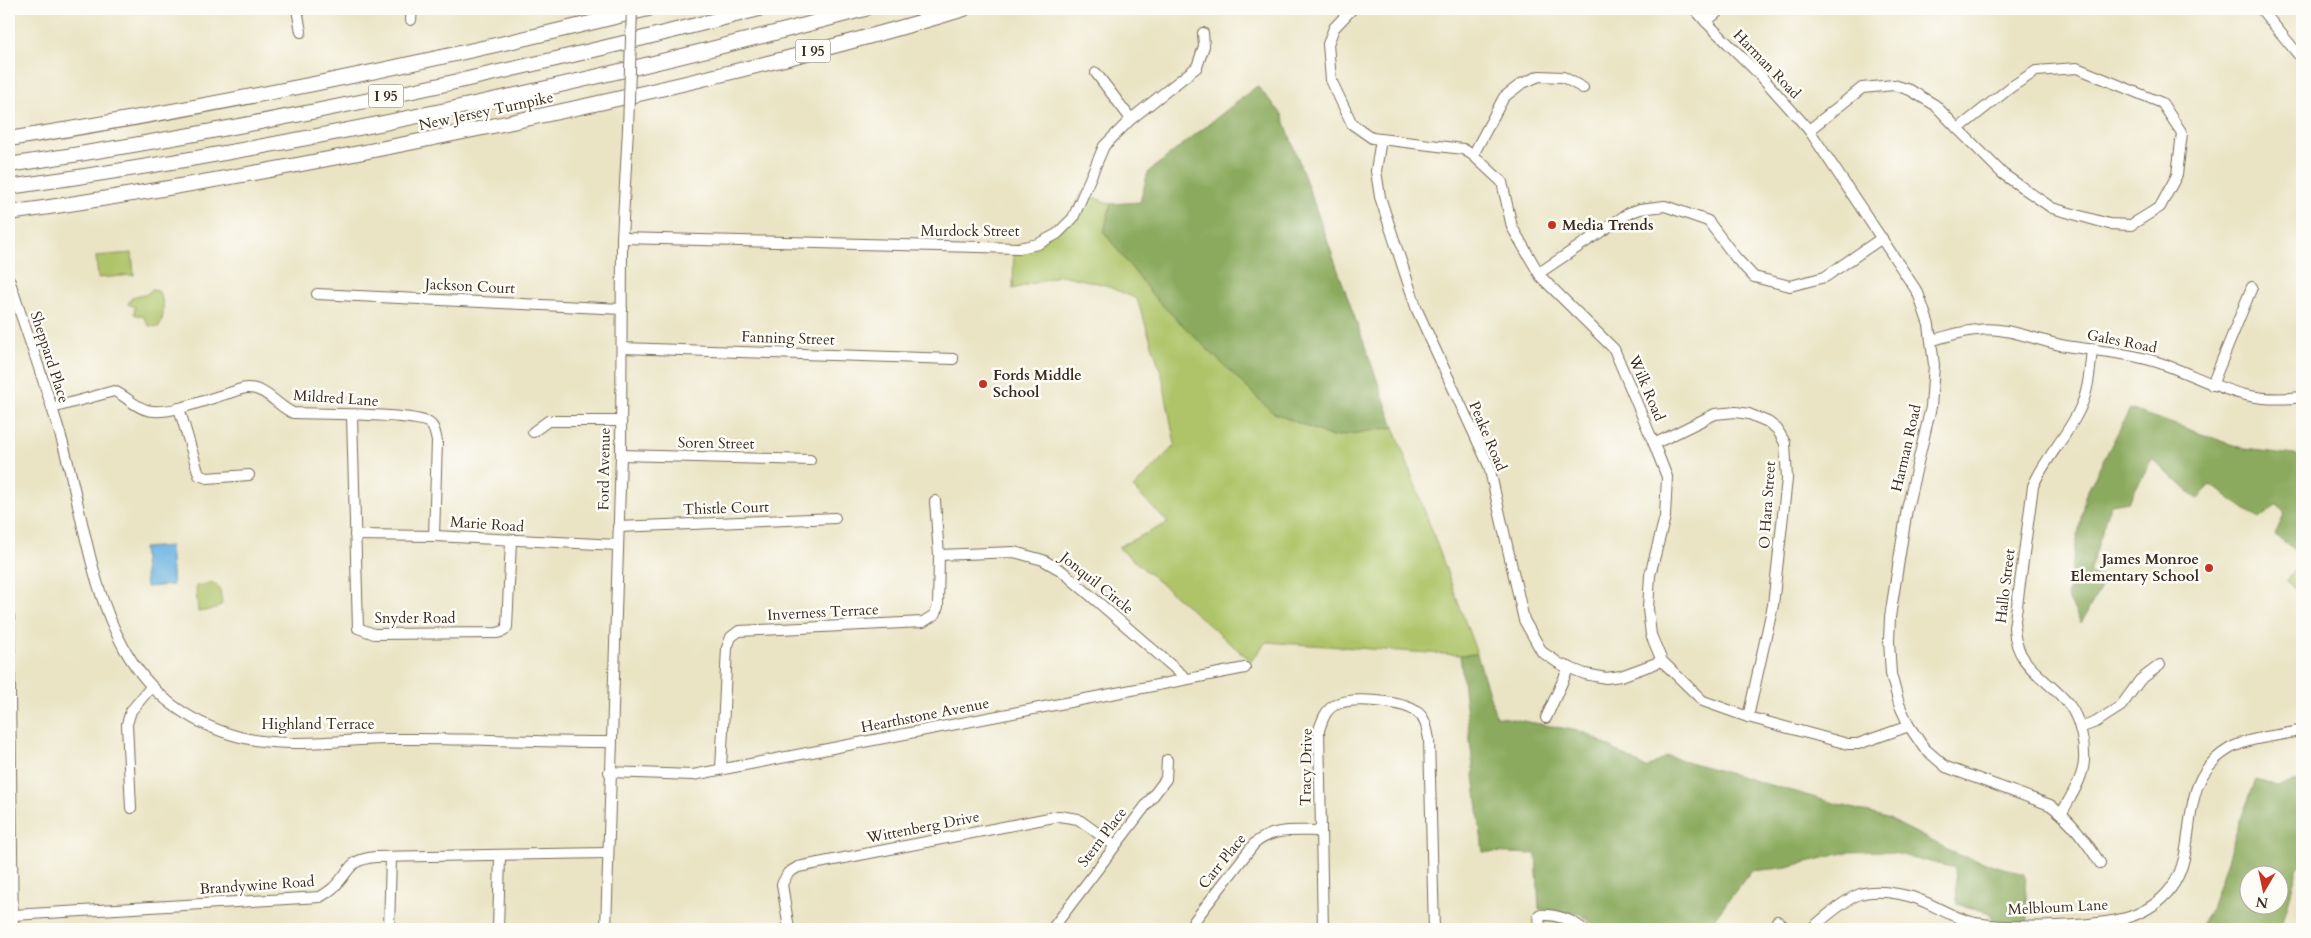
<svg xmlns="http://www.w3.org/2000/svg" width="2311" height="938" font-family="Cardo,serif">
	<style>
		.green { fill: #afc469; stroke: #757744 }
		.forest { fill: #8baa5d; stroke: #636a3e; fill-rule: evenodd }
		.water { fill: #69b1e0; stroke: #526e7f }
		.lines { fill: none; stroke-linecap: round; stroke-linejoin: round }
		.minor-casing { stroke: #786b58; stroke-width: 12 }
		.highway-casing { stroke: #786b58; stroke-width: 16 }
		.minor { stroke: #fff; stroke-width: 10 }
		.highway { stroke: #fff; stroke-width: 14 }
		.minor-bridge-casing { stroke: #786b58; stroke-width: 12; stroke-linecap: butt }
		.minor-bridge { stroke: #fff; stroke-width: 10 }
		.poi-dot { fill: #c8321e; stroke: #fdfcf7; stroke-width: 2 }
		.labels { text-anchor: middle; dominant-baseline: central; stroke-width: 5; stroke-linejoin: round; paint-order: stroke }
		.shield { fill: #fdfcf7; stroke: #75695f; stroke-width: 1 }
		.shield-label { font-size: 14px; font-weight: bold; fill: #3b2a1e }
		.street-label { font-size: 15px; fill: #3b2a1e; stroke: #fdfcf7 }
		.poi-label { font-size: 15px; font-weight: bold; fill: #3b2a1e; stroke: #fdfcf7; text-anchor: start }
	</style>
	<rect width="100%" height="100%" fill="#fdfcf7"/>
	<filter id="ink" filterUnits="userSpaceOnUse"><feTurbulence type="fractalNoise" baseFrequency=".02" numOctaves="2"/><feDisplacementMap in="SourceGraphic" scale="10" xChannelSelector="R" yChannelSelector="G"/><feConvolveMatrix kernelMatrix="1 2 1 2 8 2 1 2 1" color-interpolation-filters="sRGB"/></filter>
	<filter id="wash" filterUnits="userSpaceOnUse"><feTurbulence type="fractalNoise" baseFrequency=".0096" numOctaves="4" result="noise"/><feDisplacementMap in="SourceGraphic" scale="20" xChannelSelector="R" yChannelSelector="G"/><feGaussianBlur stdDeviation="1.12" result="paint"/><feColorMatrix in="noise" values="0 0 0 0 0 0 0 0 0 0 0 0 0 0 0 0 0 1.4 0 .05"/><feComposite in="paint" operator="in"/></filter>
	<g filter="url(#wash)">
		<rect width="100%" height="100%" fill="#eae4c5"/>
		<g class="green">
			<polygon points="1082,193 1111,204 1104,232 1154,297 1272,412 1332,437 1394,427 1477,654 1460,655 1266,642 1251,661 1118,547 1168,523 1133,488 1175,445 1162,375 1137,299 1102,284 1061,275 1013,289 1014,247 1063,228"/>
			<polygon points="132,253 134,275 98,278 96,256"/>
			<path d="M152,290l6,1c7,8 7,29 0,36l-9,-1 -5,-9 -10,-3 1,-7 -7,-3 4,-7 13,-2z"/>
			<polygon points="2297,568 2302,572 2301,593 2286,581"/>
			<polygon points="210,583 216,584 220,590 222,604 216,609 198,612 196,586"/>
		</g>
		<g class="forest">
			<polygon points="1257,86 1282,114 1394,427 1332,437 1272,412 1154,297 1104,232 1111,204 1140,202 1148,172"/>
			<polygon points="2130,409 2245,449 2302,456 2302,555 2275,535 2285,512 2277,505 2259,519 2211,485 2197,499 2152,459 2129,501 2111,504 2089,573 2106,578 2081,623 2067,596 2085,496"/>
			<polygon points="1477,654 1496,716 1584,732 1646,768 1668,756 1887,818 1959,855 2024,874 2029,929 1995,929 1991,913 1957,904 1955,868 1885,851 1848,852 1783,868 1751,871 1706,929 1599,929 1580,914 1539,909 1536,854 1483,852 1460,655"/>
			<path d="M2256,780l21,6 25,-6v84l-4,3 -17,62h-83l13,-20 29,-88zM2248,876h30v30h-30z"/>
		</g>
		<polygon class="water" points="170,546 173,585 146,587 143,548"/>
	</g>
	<g filter="url(#ink)">
		<g class="lines">
			<defs>
				<g id="minor">
					<polyline points="297,9 301,32"/>
					<polyline points="1352,9 1334,28 1328,44 1331,80 1352,124 1372,138 1463,149 1473,155 1502,182 1512,227 1541,277 1614,349 1654,444 1667,477 1665,517 1650,575 1648,609 1651,635 1662,661 1703,701 1748,717 1848,744 1858,744 1909,726"/>
					<path d="M1695,9l11,13 54,53 49,55 109,163 11,32 5,40 -3,42 -24,102 -17,108 -1,24 2,33 8,30 10,22 15,22 22,19 104,38c21,15 36,36 50,58"/>
					<polyline points="2261,9 2302,59"/>
					<polyline points="411,20 412,9"/>
					<polyline points="1706,22 1721,9"/>
					<polygon points="2077,68 2162,103 2182,133 2177,175 2160,207 2131,225 2109,224 2052,208 2003,174 1958,129 2011,87 2036,71"/>
					<polyline points="1096,73 1131,119"/>
					<polyline points="1809,130 1862,88 1894,85 1910,90 1935,105 1958,129"/>
					<polyline points="1381,139 1376,171 1380,197 1417,310 1489,466 1524,620 1542,652 1560,664 1585,674 1606,678 1621,676 1662,661"/>
					<polyline points="1473,155 1504,97 1521,84 1539,76 1563,77 1583,88"/>
					<polyline points="622,238 1019,248 1038,244 1057,234 1073,218 1104,146 1131,119 1197,67 1204,46 1203,33"/>
					<polyline points="1539,273 1629,213 1640,209 1665,206 1708,221 1736,258 1754,277 1790,286 1825,277 1882,238"/>
					<path d="M9,279c18,55 38,109 54,165 33,118 35,255 177,293 46,12 103,2 151,2 73,-1 146,3 219,3"/>
					<polyline points="317,294 622,309"/>
					<path d="M1932,340c14,-3 30,-9 45,-10 31,-4 60,11 89,16 32,5 63,7 94,17 54,19 81,42 142,34"/>
					<polyline points="622,348 953,359"/>
					<polyline points="2212,385 2252,287"/>
					<path d="M52,408l62,-17c12,5 21,16 33,19 20,6 61,-11 82,-17 5,-1 12,-5 18,-5 19,-1 30,18 46,25 23,1 122,0 136,10 6,4 6,11 8,18l-3,95"/>
					<polyline points="179,408 199,475 207,478 249,475"/>
					<polyline points="352,416 358,628 374,634 497,633 504,631 507,627 511,541"/>
					<polyline points="533,432 548,421 621,421"/>
					<polyline points="1654,444 1715,414 1736,412 1749,414 1768,422 1777,429 1785,443 1787,479 1773,605 1748,717"/>
					<polyline points="621,455 810,460"/>
					<polyline points="618,527 835,518"/>
					<polyline points="355,535 434,536 618,545"/>
					<polyline points="939,555 1014,552 1043,560 1062,571 1187,679"/>
					<polyline points="9,616 13,929"/>
					<polyline points="1546,718 1569,667"/>
					<polyline points="2080,728 2096,722 2121,706 2140,680 2160,665"/>
					<polyline points="721,769 727,648 731,637 739,631 923,622 934,615 938,607 939,555 935,501"/>
					<polyline points="609,772 693,775 1245,668"/>
					<polyline points="131,808 127,724 131,711 151,687"/>
					<path d="M2062,813c8,-16 21,-34 22,-52 1,-18 -4,-41 -14,-55 -22,-29 -54,-37 -56,-78l19,-142c13,-30 36,-51 48,-80 8,-17 9,-38 11,-57"/>
					<path d="M13,915l307,-18c5,-3 10,-6 14,-10 17,-16 13,-27 41,-30l232,-4"/>
					<polyline points="1777,921 1787,929"/>
					<polyline points="389,929 391,857"/>
					<polyline points="498,929 500,857"/>
					<polyline points="606,929 621,455 622,238 628,129"/>
					<polyline points="789,929 782,884 788,873 798,867 1059,816 1078,819 1114,845"/>
					<polyline points="1052,929 1166,779 1167,760"/>
					<path d="M1188,929l66,-85c19,-17 43,-13 67,-13"/>
					<path d="M1323,929l-4,-199c3,-9 6,-20 16,-25 16,-9 67,-4 82,7 9,6 10,18 12,27l5,190"/>
					<path d="M1540,929l-1,-14c16,-1 32,5 44,14"/>
					<path d="M1811,929c13,-11 33,-29 49,-35 15,-5 38,-1 52,3 22,7 40,21 63,26 34,6 132,5 162,-9 83,-36 23,-124 92,-165 23,-13 49,-12 73,-19"/>
				</g>
				<g id="highway">
					<path d="M9,139c214,-34 428,-78 639,-130"/>
					<path d="M9,165c252,-38 503,-92 750,-156"/>
					<path d="M9,187c289,-40 575,-102 856,-178"/>
					<path d="M9,213c156,-22 310,-51 464,-83 165,-34 330,-72 491,-121"/>
				</g>
			</defs>
			<use href="#minor" class="minor-casing"/>
			<use href="#highway" class="highway-casing"/>
			<use href="#minor" class="minor"/>
			<use href="#highway" class="highway"/>
			<defs>
				<polyline id="minor-bridge" points="628,129 632,9"/>
			</defs>
			<use href="#minor-bridge" class="minor-bridge-casing"/>
			<use href="#minor-bridge" class="minor-bridge"/>
		</g>
	</g>
	<g class="poi-dot">
		<circle cx="1552" cy="225" r="5"/>
		<circle cx="983" cy="384" r="5"/>
		<circle cx="2209" cy="568" r="5"/>
	</g>
	<g class="labels">
		<g class="shield">
			<rect x="795.5" y="39.5" width="35" height="23" rx="4"/>
			<rect x="368.5" y="84.5" width="35" height="23" rx="4"/>
		</g>
		<g class="shield-label">
			<text x="813" y="51">I 95</text>
			<text x="386" y="96">I 95</text>
		</g>
		<g class="street-label">
			<text transform="translate(1767 64) rotate(46)">Harman Road</text>
			<text transform="translate(486 111) rotate(-12)">New Jersey Turnpike</text>
			<text x="970" y="231">Murdock Street</text>
			<text transform="translate(470 286) rotate(3)">Jackson Court</text>
			<text transform="translate(788 338) rotate(2)">Fanning Street</text>
			<text transform="translate(2122 341) rotate(11)">Gales Road</text>
			<text transform="translate(50 357) rotate(72)">Sheppard Place</text>
			<text transform="translate(1647 388) rotate(67)">Wilk Road</text>
			<text transform="translate(336 398) rotate(4)">Mildred Lane</text>
			<text transform="translate(1488 436) rotate(67)">Peake Road</text>
			<text transform="translate(716 443) rotate(1)">Soren Street</text>
			<text transform="translate(1906 448) rotate(-77)">Harman Road</text>
			<text transform="translate(604 469) rotate(-89)">Ford Avenue</text>
			<text transform="translate(1767 505) rotate(-86)">O Hara Street</text>
			<text transform="translate(726 508) rotate(-2)">Thistle Court</text>
			<text transform="translate(487 524) rotate(4)">Marie Road</text>
			<text transform="translate(1097 583) rotate(39)">Jonquil Circle</text>
			<text transform="translate(2005 586) rotate(-83)">Hallo Street</text>
			<text transform="translate(823 612) rotate(-3)">Inverness Terrace</text>
			<text x="415" y="618">Snyder Road</text>
			<text transform="translate(925 715) rotate(-11)">Hearthstone Avenue</text>
			<text x="318" y="724">Highland Terrace</text>
			<text transform="translate(1306 767) rotate(-89)">Tracy Drive</text>
			<text transform="translate(923 827) rotate(-11)">Wittenberg Drive</text>
			<text transform="translate(1102 837) rotate(-53)">Stern Place</text>
			<text transform="translate(1222 861) rotate(-51)">Carr Place</text>
			<text transform="translate(257 885) rotate(-4)">Brandywine Road</text>
			<text transform="translate(2058 907) rotate(-3)">Melbloum Lane</text>
		</g>
		<g class="poi-label">
			<text x="1562" y="225">Media Trends</text>
			<text x="993" y="375">Fords Middle<tspan x="993" dy="17">School</tspan></text>
			<text x="2199" y="559" text-anchor="end">James Monroe<tspan x="2199" dy="17">Elementary School</tspan></text>
		</g>
	</g>
	<rect width="2311" height="938" fill="none" stroke="#fdfcf7" stroke-width="30"/>
	<g transform="translate(2264 890) rotate(189)"><circle r="24" fill="#fdfcf7" stroke="#afa8a0"/>
	<path d="M0-4L9 19L0 12L-9 19Z" fill="#c8321e"/>
	<text y="-8" font-size="14" font-weight="bold" text-anchor="middle" fill="#3b2a1e">N</text>
	</g>
</svg>
